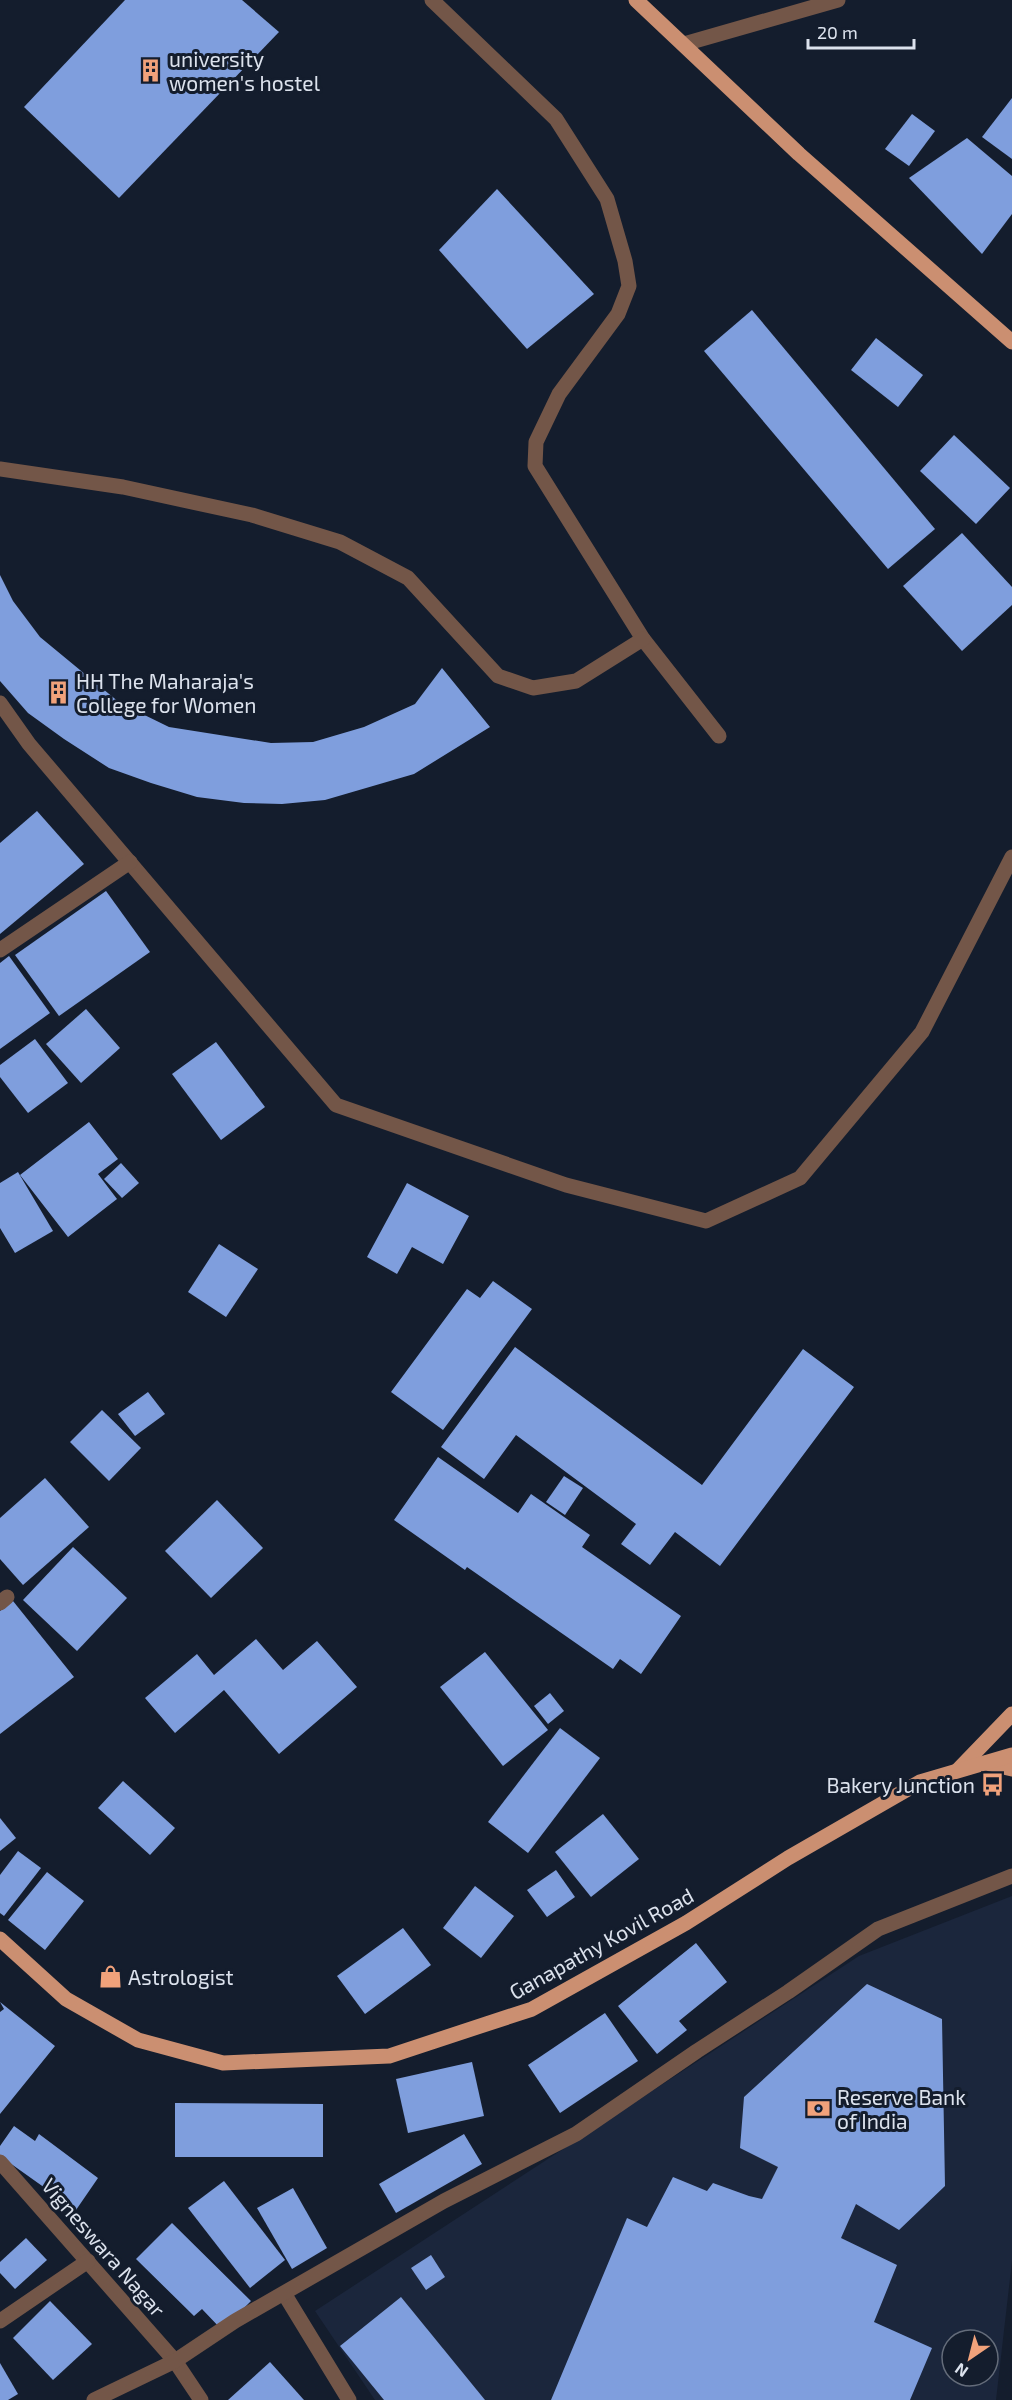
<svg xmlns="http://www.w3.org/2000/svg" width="1012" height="2400" font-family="'Exo 2',sans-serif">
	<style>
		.built { fill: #1b263c; fill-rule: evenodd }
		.building { fill: #7f9edd }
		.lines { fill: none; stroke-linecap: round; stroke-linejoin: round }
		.minor { stroke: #735648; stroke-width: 15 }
		.major { stroke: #cb8f71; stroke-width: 15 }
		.labels { text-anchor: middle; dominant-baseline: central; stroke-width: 6; stroke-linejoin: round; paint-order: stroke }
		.poi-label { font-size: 21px; fill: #dce2ed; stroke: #141d2d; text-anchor: start }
		.street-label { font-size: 21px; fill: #dce2ed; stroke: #141d2d }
	</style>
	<rect width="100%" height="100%" fill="#141d2d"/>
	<path class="built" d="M1012,1896v365l-16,139h-621l-60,-89 544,-355zM952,2340h36v36h-36z"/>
	<g class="building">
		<polygon points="125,0 242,0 279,32 119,198 24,107"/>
		<polygon points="1012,98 1012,159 982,137"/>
		<polygon points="912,114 935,131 909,166 885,149"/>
		<polygon points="967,138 1012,176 1012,214 982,254 909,178"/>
		<polygon points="497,189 594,294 527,349 439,250"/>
		<polygon points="752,310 935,529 888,569 704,351"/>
		<polygon points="876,338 923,375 898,407 851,370"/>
		<polygon points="954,435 1010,488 976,524 920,471"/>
		<polygon points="962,533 1012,587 1012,605 962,651 903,586"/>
		<polygon points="0,575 13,601 40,637 120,703 169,727 271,743 313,742 364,727 415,704 442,668 490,727 414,774 325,800 282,804 244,803 197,797 151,783 109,768 64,739 28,713 0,681"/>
		<polygon points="37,811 84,864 0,934 0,843"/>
		<polygon points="106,891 150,952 59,1016 15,955"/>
		<polygon points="9,956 50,1013 0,1049 0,963"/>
		<polygon points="86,1009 120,1048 81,1083 46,1044"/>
		<polygon points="35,1039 68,1083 28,1113 0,1077 0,1065"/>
		<polygon points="216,1042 265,1107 221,1140 172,1074"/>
		<polygon points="89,1122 118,1159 98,1174 117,1199 68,1237 20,1175"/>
		<polygon points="121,1163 139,1183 122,1198 104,1179"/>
		<polygon points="18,1172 53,1231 15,1253 0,1228 0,1183"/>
		<polygon points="407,1183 469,1216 443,1264 412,1247 397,1274 367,1257"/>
		<polygon points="219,1244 258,1269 226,1317 188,1292"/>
		<polygon points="493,1281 532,1309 443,1430 391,1392 467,1289 480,1298"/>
		<polygon points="515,1347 702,1485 803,1349 854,1387 720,1566 675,1532 650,1565 621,1544 636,1524 516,1435 484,1479 441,1447"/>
		<polygon points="148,1392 165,1414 135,1436 118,1414"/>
		<polygon points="102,1410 141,1448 109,1481 70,1442"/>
		<polygon points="438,1457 518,1513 531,1494 590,1535 582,1547 681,1616 641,1674 620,1659 613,1669 467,1567 465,1570 394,1520"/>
		<polygon points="564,1476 583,1488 565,1515 546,1502"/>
		<polygon points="45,1478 89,1527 23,1585 0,1559 0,1518"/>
		<polygon points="217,1500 263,1548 211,1598 165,1551"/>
		<polygon points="73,1547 127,1598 77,1651 23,1600"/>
		<polygon points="13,1601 74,1677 0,1734 0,1611"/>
		<polygon points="256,1639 283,1670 317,1641 357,1687 279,1754 224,1690 175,1733 145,1698 197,1654 214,1675"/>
		<polygon points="485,1652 548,1730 503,1766 440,1687"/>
		<polygon points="550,1693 564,1711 548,1724 534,1706"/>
		<polygon points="560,1728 600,1758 528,1853 488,1822"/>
		<polygon points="123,1781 175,1828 150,1855 98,1808"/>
		<polygon points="603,1814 639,1859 591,1897 555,1852"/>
		<polygon points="0,1818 16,1838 0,1851"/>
		<polygon points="18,1851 41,1868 4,1916 0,1913 0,1875"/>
		<polygon points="556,1870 575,1897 547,1917 527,1890"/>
		<polygon points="47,1872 84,1901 45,1950 8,1920"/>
		<polygon points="475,1886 514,1916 481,1958 443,1928"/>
		<polygon points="403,1928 431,1965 365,2014 337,1976"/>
		<polygon points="696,1943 727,1982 679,2021 687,2030 657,2054 618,2006"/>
		<polygon points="867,1984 942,2019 945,2186 899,2230 856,2204 841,2238 897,2265 874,2322 932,2348 910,2400 551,2400 627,2218 647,2227 673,2177 707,2191 713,2183 749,2196 762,2199 778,2167 740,2148 744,2097"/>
		<polygon points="0,2002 55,2046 0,2114 0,2012 4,2009"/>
		<polygon points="605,2013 638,2061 560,2113 528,2065"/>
		<polygon points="472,2062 484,2116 408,2133 396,2079"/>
		<polygon points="175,2103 323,2104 323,2157 175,2157"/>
		<polygon points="14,2126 35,2141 39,2134 98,2178 76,2210 0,2156 0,2146"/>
		<polygon points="464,2134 482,2164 396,2213 379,2184"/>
		<polygon points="224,2181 285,2260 250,2288 188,2208"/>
		<polygon points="293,2188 327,2248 292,2269 257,2208"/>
		<polygon points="172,2223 251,2301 222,2330 202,2309 194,2316 136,2259"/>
		<polygon points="26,2238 47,2260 15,2289 0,2273 0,2262"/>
		<polygon points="431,2255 445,2277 426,2290 411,2268"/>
		<polygon points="401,2297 485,2400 384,2400 340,2346"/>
		<polygon points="50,2301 92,2344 53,2380 13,2338"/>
		<polygon points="270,2362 304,2400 228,2400"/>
		<polygon points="0,2363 18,2394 8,2400 0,2400"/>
	</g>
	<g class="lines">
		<g class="minor">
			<polyline points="432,0 556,119 607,199 625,261 629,286 618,314 559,394 536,442 535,466 643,639 719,736"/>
			<polyline points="684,44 838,0"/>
			<polyline points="0,469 123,487 252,515 340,542 408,578 498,676 533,688 576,681 643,639"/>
			<polyline points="0,703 29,744 336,1105 566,1185 706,1221 800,1178 922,1032 1012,857"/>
			<polyline points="0,950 130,862"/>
			<polyline points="0,1603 7,1597"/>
			<polyline points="0,2162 175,2361 201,2400"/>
			<polyline points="285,2295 349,2400"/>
			<polyline points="0,2321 88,2261"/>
			<polyline points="94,2400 175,2361 235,2321 444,2201 576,2134 697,2051 788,1992 878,1929 1012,1876"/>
		</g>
		<g class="major">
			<polyline points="636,0 799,154 1012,342"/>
			<polyline points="986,1763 1012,1769"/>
			<polyline points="958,1770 1012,1714"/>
			<polyline points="0,1939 66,1999 138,2040 223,2063 389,2056 532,2009 686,1923 788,1858 920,1782 1012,1755"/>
		</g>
	</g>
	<defs>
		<symbol id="building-bare" viewBox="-9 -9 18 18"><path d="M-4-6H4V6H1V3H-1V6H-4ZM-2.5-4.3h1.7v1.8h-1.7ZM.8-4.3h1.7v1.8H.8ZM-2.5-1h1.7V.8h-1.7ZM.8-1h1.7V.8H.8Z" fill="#f1a27b" stroke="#141d2d" stroke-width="2.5" paint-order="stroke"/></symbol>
		<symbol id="bus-bare" viewBox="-9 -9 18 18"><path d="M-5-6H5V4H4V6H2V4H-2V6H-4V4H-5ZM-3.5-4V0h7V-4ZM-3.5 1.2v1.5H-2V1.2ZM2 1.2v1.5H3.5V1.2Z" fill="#f1a27b" stroke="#141d2d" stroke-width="2.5" paint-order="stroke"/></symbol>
		<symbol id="shop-bare" viewBox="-9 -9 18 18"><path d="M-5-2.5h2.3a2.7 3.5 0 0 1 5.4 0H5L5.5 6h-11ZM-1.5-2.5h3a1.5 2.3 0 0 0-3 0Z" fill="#f1a27b" stroke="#141d2d" stroke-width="2.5" paint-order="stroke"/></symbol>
		<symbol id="bank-bare" viewBox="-9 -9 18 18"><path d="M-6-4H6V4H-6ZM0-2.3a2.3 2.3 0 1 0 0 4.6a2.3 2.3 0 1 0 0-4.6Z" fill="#f1a27b" stroke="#141d2d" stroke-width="2.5" paint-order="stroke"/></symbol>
	</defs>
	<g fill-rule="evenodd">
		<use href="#building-bare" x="134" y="54" width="33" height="33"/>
		<use href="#building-bare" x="42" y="676" width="33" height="33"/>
		<use href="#bus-bare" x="976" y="1768" width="33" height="33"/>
		<use href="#shop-bare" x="94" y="1960" width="33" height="33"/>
		<use href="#bank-bare" x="802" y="2092" width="33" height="33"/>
	</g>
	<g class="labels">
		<g class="poi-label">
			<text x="169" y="58">university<tspan x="169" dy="24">women's hostel</tspan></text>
			<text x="76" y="680">HH The Maharaja's<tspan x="76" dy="24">College for Women</tspan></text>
			<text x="975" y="1784" text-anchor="end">Bakery Junction</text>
			<text x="128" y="1976">Astrologist</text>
			<text x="837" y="2096">Reserve Bank<tspan x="837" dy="24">of India</tspan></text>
		</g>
		<g class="street-label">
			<text transform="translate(601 1943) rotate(-29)">Ganapathy Kovil Road</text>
			<text transform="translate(104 2247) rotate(49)">Vigneswara Nagar</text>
		</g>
	</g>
	<g transform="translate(970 2358) rotate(215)"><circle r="28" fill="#141d2d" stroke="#646c7a" stroke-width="1.5"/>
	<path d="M0-4.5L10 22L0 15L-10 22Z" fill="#f1a27b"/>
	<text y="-9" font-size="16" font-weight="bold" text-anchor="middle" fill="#dce2ed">N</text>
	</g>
	<path d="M808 39v9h106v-9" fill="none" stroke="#dce2ed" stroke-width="3"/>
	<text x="817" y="39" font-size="18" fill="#dce2ed" stroke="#141d2d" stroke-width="4.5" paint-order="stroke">20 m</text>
</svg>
